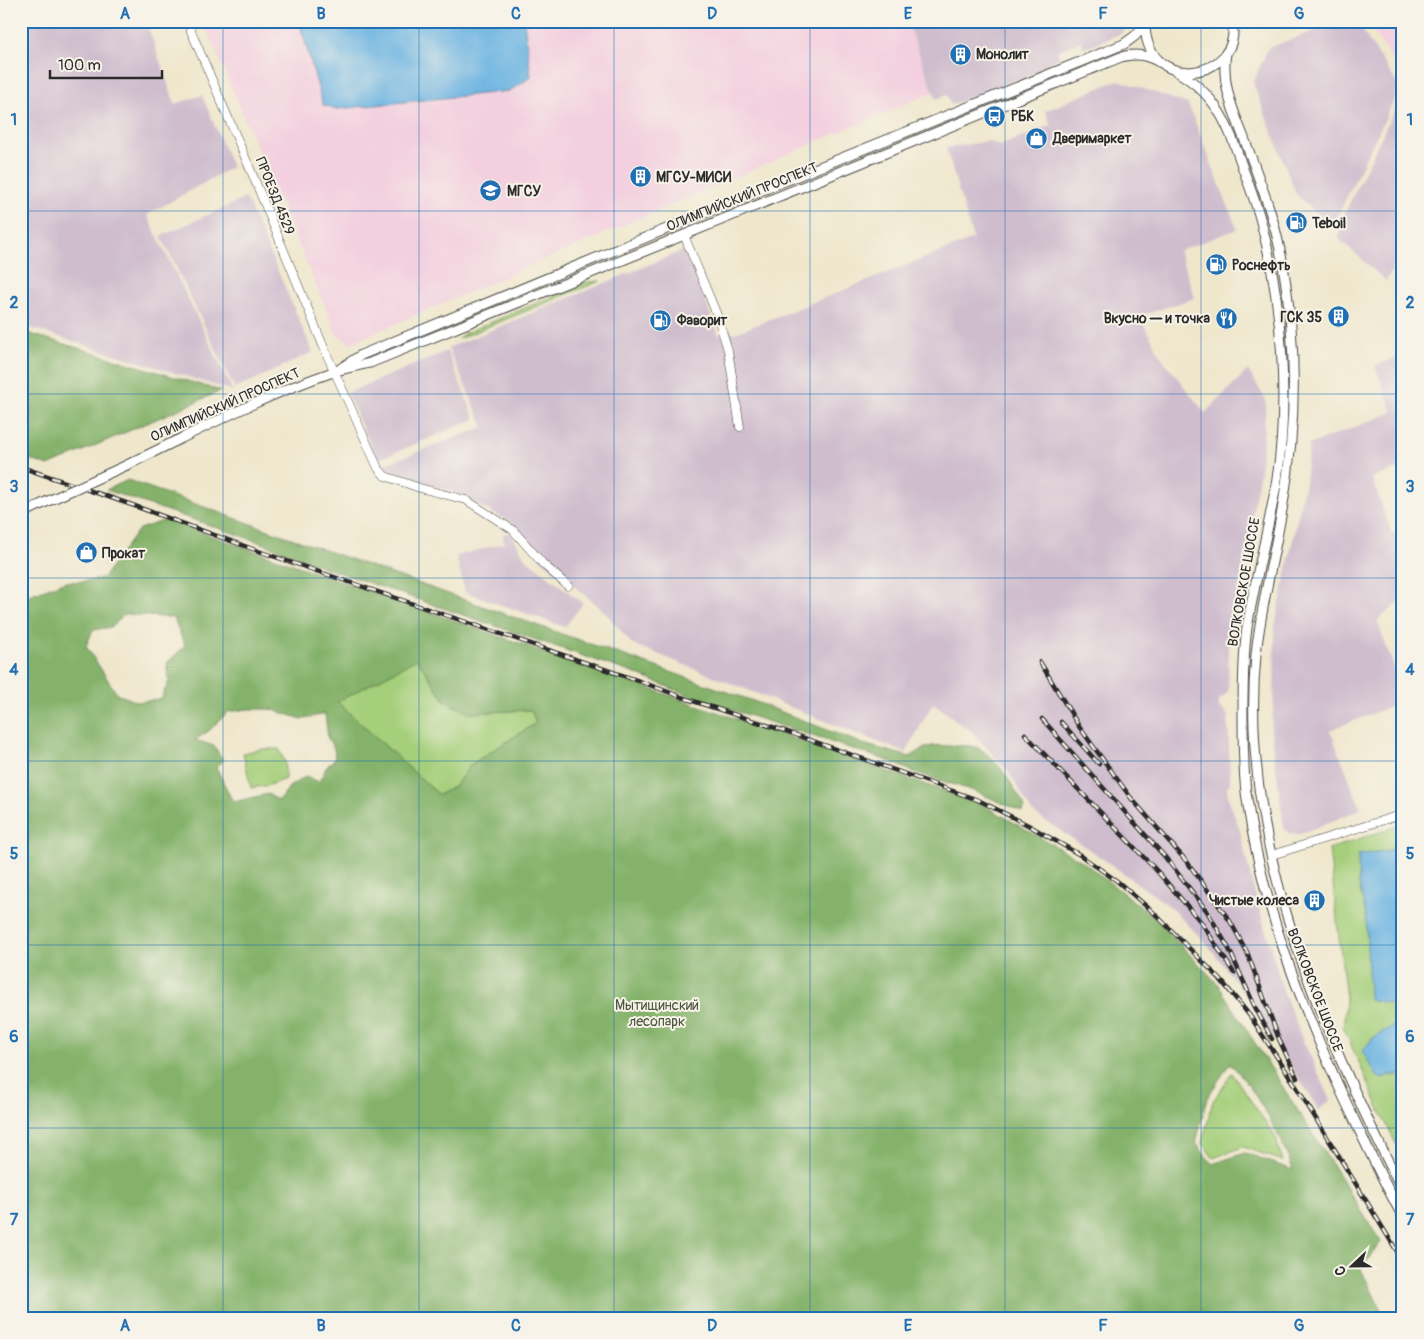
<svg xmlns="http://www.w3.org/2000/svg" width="1424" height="1339" font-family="Pangolin,sans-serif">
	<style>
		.built { fill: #f3cfdf }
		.industrial { fill: #cfbdce }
		.green { fill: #a5cf7a; stroke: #687d52 }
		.forest { fill: #84b26a; stroke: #586e4a; fill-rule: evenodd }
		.water { fill: #69b2e1; stroke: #4a6e86 }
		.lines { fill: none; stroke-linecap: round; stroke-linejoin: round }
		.minor-casing { stroke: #484743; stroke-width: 9 }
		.major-casing { stroke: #484743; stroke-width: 11 }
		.minor { stroke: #fff; stroke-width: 8 }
		.major { stroke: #fff; stroke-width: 9 }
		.rail-casing { stroke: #2b2b2b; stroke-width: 4.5 }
		.rail { stroke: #f7f3e8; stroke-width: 2.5; stroke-dasharray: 8; stroke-linecap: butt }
		.major-bridge-casing { stroke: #484743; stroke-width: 11; stroke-linecap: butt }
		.major-bridge { stroke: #fff; stroke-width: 9 }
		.grid { fill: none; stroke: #1f6fb2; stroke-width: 1; stroke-opacity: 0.55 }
		.labels { text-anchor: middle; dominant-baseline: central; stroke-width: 4; stroke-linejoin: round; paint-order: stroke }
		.poi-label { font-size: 14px; font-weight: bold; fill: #2b2b2b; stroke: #f7f3e8; text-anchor: start }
		.street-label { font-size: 14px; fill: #2b2b2b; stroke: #f7f3e8 }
		.park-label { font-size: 14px; fill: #4a543f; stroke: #f7f3e8 }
		.neatline { fill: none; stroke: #1f6fb2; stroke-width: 2 }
		.grid-label { font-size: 16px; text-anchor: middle; font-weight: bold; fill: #1f6fb2 }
	</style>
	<rect width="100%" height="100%" fill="#f7f3e8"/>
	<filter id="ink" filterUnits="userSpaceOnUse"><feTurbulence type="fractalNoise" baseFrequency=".02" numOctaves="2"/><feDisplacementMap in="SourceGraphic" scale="10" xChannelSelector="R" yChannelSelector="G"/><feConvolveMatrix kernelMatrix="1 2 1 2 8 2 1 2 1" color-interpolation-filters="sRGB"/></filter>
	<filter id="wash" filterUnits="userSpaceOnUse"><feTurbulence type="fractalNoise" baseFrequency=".0096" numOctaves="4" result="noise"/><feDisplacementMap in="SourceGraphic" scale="20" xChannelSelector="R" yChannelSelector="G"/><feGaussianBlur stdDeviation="1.12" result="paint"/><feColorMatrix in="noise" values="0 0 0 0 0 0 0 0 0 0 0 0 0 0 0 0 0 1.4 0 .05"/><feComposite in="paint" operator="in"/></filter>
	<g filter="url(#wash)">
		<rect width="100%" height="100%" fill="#efe7cc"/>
		<g class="built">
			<polygon points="203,21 907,21 933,92 351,343 337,335"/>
			<polygon points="1366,21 1403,21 1403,75"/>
		</g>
		<g class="industrial">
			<polygon points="21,21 146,21 175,104 202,95 232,167 147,215 233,391 21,325"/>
			<polygon points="907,21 1127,21 1122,33 1084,48 1081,41 1057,51 1060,58 1048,63 1049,68 951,105 947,95 936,99"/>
			<polygon points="1341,21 1356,21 1400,88 1332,227 1296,194 1253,83 1268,48"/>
			<polygon points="1118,80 1188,104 1237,229 1179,251 1195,298 1139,316 1162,358 1205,413 1248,370 1266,400 1261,465 1229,642 1228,692 1219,700 1219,707 1226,712 1228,717 1230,783 1227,787 1228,797 1240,831 1253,887 1284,993 1304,1043 1331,1100 1319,1110 1239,986 1208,945 1168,905 1096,854 1032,812 1008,771 972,732 933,703 906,753 632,644 603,610 543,561 511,522 456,494 381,466 484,427 448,348 684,250 719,335 738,332 973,239 946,148 989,141 1000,146 1051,125 1045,111"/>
			<polygon points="1403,92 1403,127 1395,144 1403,147 1403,250 1386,281 1339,239 1340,223"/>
			<polygon points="246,198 313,352 235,389 161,236"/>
			<polygon points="447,351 475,419 377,460 347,393"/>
			<polygon points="1403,355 1403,467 1372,478 1392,534 1403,529 1403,599 1377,621 1403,692 1403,702 1330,730 1361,809 1300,834 1290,834 1284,828 1271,729 1274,700 1275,626 1305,482 1309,445 1393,412 1375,366"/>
			<polygon points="511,533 525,558 583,603 565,627 465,592 456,556 504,543 503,534"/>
		</g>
		<g class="green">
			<polygon points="600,281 458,339 463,334 587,282"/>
			<polygon points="417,659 446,702 469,713 531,710 536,723 470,765 456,785 439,795 337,702"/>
			<polygon points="261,749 279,749 285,762 285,779 269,785 251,788 243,753"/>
			<polygon points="1403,824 1403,848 1358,855 1359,884 1366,915 1395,1005 1403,1005 1403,1020 1398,1022 1389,1075 1403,1075 1403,1158 1388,1128 1343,1027 1346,1000 1329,849"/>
			<polygon points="1232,1073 1275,1136 1283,1161 1243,1147 1213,1158 1202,1142 1213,1101"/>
		</g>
		<g class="forest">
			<polygon points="21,331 221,391 48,466 21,456"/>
			<path d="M128,480l371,132 260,91 104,41 47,13c19,-13 21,-12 43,-11 7,0 17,-1 23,1 21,9 38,41 49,60l-2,5 -49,-21 -60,-19 -28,-12 -193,-63 -60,-24 -307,-105 -61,-24 -159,-54z"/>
			<path d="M166,520l815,284 101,57 72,56 63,66 164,259 -20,27 24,49h-1364v-720l43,-16 26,-1 13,-3 36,-49zM125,614l49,4 11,28 -18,17 2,18 -8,18 -23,3 -21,-8 -31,-48 7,-16 19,-3zM417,659l29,43 23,11 62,-3 5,13 -66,42 -14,20 -17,10 -102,-93zM248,709h22l32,10 23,-5 3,25 6,9 1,10 -9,10 -7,14 -13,-6 -17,11 -10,14 -11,-7 -35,8 -17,-35 7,-7 -9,-14 -19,-6 15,-10 18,-18zM1230,1063c23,23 53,76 63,107l-48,-17 -33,11 -16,-21 11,-45z"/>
		</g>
		<g class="water">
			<polygon points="299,21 524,21 531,77 510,91 337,109 323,105"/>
			<polygon points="1403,848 1403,1005 1395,1005 1369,999 1366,915 1359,884 1358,855"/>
			<polygon points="1403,1020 1403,1075 1389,1075 1382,1079 1377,1076 1362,1051 1373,1038"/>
		</g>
	</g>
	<g filter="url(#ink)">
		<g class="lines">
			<defs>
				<g id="minor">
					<polyline points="189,21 191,31 251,171 327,355 378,468 385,476 420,488 466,500 513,530 543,564 568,586"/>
					<polyline points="684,235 717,315 728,350 740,427"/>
					<polyline points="1272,855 1403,814"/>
				</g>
				<g id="major">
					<path d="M1145,21c-2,75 99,60 87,0"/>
					<path d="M1226,53c-5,31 7,57 18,85 9,24 18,48 26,73 12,38 17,77 21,116 5,59 2,118 -8,177 -8,51 -22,100 -27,151 -18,186 65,374 147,536"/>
					<path d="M1176,71c44,25 53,58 69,103 6,17 13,34 17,52 20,77 27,174 15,253 -8,50 -22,99 -30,149 -4,28 -4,57 -4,85 0,26 0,53 3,79 14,107 53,208 98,306 19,40 37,80 59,119"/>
					<polyline points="341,368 361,355 693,218 1124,44 1135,36 1145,24"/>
					<path d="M127,465c68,-33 135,-69 206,-93 12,-4 25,-6 37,-9l751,-306c15,-4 25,-2 38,5"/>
					<polyline points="21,514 46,502"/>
				</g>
			</defs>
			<use href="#minor" class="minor-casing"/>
			<use href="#major" class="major-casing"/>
			<use href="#minor" class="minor"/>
			<use href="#major" class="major"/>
			<defs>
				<g id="rail">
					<polyline points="21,467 132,505 261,552 639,681 687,699 785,731 978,800 1028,825 1080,855 1117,881 1153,912 1220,979 1250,1016 1294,1083 1403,1261"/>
					<polyline points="1040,662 1080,728 1131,798 1188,863 1230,921 1247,952 1279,1039 1297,1078"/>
					<polyline points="1042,719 1165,857 1207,911 1229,949 1255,1007 1272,1039"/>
					<polyline points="1061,722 1099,764"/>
					<polyline points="1025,734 1157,871 1201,922 1234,973"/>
				</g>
			</defs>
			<use href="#rail" class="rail-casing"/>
			<use href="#rail" class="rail"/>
			<defs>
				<polyline id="major-bridge" points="46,502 127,465"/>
			</defs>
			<use href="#major-bridge" class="major-bridge-casing"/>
			<use href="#major-bridge" class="major-bridge"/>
		</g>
	</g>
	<path class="grid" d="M223,21v1297M419,21v1297M614,21v1297M810,21v1297M1005,21v1297M1201,21v1297M21,211h1382M21,394h1382M21,578h1382M21,761h1382M21,945h1382M21,1128h1382"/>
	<defs>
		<symbol id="building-disc" viewBox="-11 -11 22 22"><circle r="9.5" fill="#1f6fb2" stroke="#f7f3e8"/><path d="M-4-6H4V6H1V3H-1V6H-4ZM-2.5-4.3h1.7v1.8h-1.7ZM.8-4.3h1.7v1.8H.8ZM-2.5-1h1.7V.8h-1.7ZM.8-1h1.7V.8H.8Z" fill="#fff"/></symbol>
		<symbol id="bus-disc" viewBox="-11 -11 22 22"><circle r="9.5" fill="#1f6fb2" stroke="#f7f3e8"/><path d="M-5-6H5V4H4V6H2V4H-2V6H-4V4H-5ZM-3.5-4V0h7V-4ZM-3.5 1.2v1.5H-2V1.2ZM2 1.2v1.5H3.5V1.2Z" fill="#fff"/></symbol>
		<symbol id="shop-disc" viewBox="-11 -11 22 22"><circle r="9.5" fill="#1f6fb2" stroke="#f7f3e8"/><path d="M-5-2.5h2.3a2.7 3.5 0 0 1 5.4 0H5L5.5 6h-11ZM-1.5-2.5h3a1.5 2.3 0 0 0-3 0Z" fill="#fff"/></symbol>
		<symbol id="university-disc" viewBox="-11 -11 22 22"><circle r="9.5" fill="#1f6fb2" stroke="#f7f3e8"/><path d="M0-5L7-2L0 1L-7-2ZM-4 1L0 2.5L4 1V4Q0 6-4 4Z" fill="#fff"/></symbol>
		<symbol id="fuel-disc" viewBox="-11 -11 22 22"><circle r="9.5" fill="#1f6fb2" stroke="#f7f3e8"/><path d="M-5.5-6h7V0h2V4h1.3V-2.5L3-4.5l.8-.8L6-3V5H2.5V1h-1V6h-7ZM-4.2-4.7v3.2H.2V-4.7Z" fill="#fff"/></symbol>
		<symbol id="restaurant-disc" viewBox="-11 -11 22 22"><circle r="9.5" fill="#1f6fb2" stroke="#f7f3e8"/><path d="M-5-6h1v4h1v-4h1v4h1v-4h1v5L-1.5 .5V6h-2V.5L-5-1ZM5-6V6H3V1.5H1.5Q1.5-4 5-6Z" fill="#fff"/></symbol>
	</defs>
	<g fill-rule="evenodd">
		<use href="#building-disc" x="948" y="42" width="25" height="25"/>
		<use href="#bus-disc" x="982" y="104" width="25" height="25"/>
		<use href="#shop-disc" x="1024" y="126" width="25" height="25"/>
		<use href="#building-disc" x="628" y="164" width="25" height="25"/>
		<use href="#university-disc" x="478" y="178" width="25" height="25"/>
		<use href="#fuel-disc" x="1284" y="210" width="25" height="25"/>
		<use href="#fuel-disc" x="1204" y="252" width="25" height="25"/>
		<use href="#building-disc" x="1326" y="304" width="25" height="25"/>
		<use href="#restaurant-disc" x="1214" y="306" width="25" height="25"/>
		<use href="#fuel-disc" x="648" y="308" width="25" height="25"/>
		<use href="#shop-disc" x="74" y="540" width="25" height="25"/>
		<use href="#building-disc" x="1302" y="888" width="25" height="25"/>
	</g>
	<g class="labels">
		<g class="poi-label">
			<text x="976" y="54">Монолит</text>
			<text x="1011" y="116">РБК</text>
			<text x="1053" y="138">Дверимаркет</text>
			<text x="656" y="177">МГСУ-МИСИ</text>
			<text x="507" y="191">МГСУ</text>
			<text x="1312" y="223">Teboil</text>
			<text x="1232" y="265">Роснефть</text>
			<text x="1322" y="317" text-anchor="end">ГСК 35</text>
			<text x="1210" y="318" text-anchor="end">Вкусно — и точка</text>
			<text x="677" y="320">Фаворит</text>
			<text x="102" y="553">Прокат</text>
			<text x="1299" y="900" text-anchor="end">Чистые колеса</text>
		</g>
		<g class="street-label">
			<text transform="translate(275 196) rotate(68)">ПРОЕЗД 4529</text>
			<text transform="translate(742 197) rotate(-22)">ОЛИМПИЙСКИЙ ПРОСПЕКТ</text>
			<text transform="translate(225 405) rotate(-24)">ОЛИМПИЙСКИЙ ПРОСПЕКТ</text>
			<text transform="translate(1244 582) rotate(-80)">ВОЛКОВСКОЕ ШОССЕ</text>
			<text transform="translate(1315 990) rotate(69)">ВОЛКОВСКОЕ ШОССЕ</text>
		</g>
		<g class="park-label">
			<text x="657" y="1005">Мытищинский<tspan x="657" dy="16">лесопарк</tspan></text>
		</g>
	</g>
	<rect width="1424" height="1339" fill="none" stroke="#f7f3e8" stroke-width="55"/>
	<g transform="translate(1352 1266) rotate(248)" stroke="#f7f3e8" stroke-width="4" paint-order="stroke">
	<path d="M0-4L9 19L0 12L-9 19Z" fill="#2b2b2b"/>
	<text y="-8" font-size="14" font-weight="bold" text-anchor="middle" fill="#2b2b2b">С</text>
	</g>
	<path d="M50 70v8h112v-8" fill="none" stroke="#2b2b2b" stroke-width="2.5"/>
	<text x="58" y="70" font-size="15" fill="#2b2b2b" stroke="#f7f3e8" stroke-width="4" paint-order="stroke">100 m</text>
	<rect x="28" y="28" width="1368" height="1284" class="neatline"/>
	<g class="grid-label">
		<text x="125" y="19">A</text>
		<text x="321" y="19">B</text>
		<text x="516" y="19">C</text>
		<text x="712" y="19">D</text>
		<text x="908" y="19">E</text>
		<text x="1103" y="19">F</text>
		<text x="1299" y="19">G</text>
		<text x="14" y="125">1</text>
		<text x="1410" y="125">1</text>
		<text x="14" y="308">2</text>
		<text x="1410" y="308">2</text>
		<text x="14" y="492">3</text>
		<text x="1410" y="492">3</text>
		<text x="14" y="675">4</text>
		<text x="1410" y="675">4</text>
		<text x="14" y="859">5</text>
		<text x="1410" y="859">5</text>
		<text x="14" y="1042">6</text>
		<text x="1410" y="1042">6</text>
		<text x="14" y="1225">7</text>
		<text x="1410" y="1225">7</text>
		<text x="125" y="1331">A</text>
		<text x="321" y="1331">B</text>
		<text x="516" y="1331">C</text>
		<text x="712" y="1331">D</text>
		<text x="908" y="1331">E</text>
		<text x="1103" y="1331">F</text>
		<text x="1299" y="1331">G</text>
	</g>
</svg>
